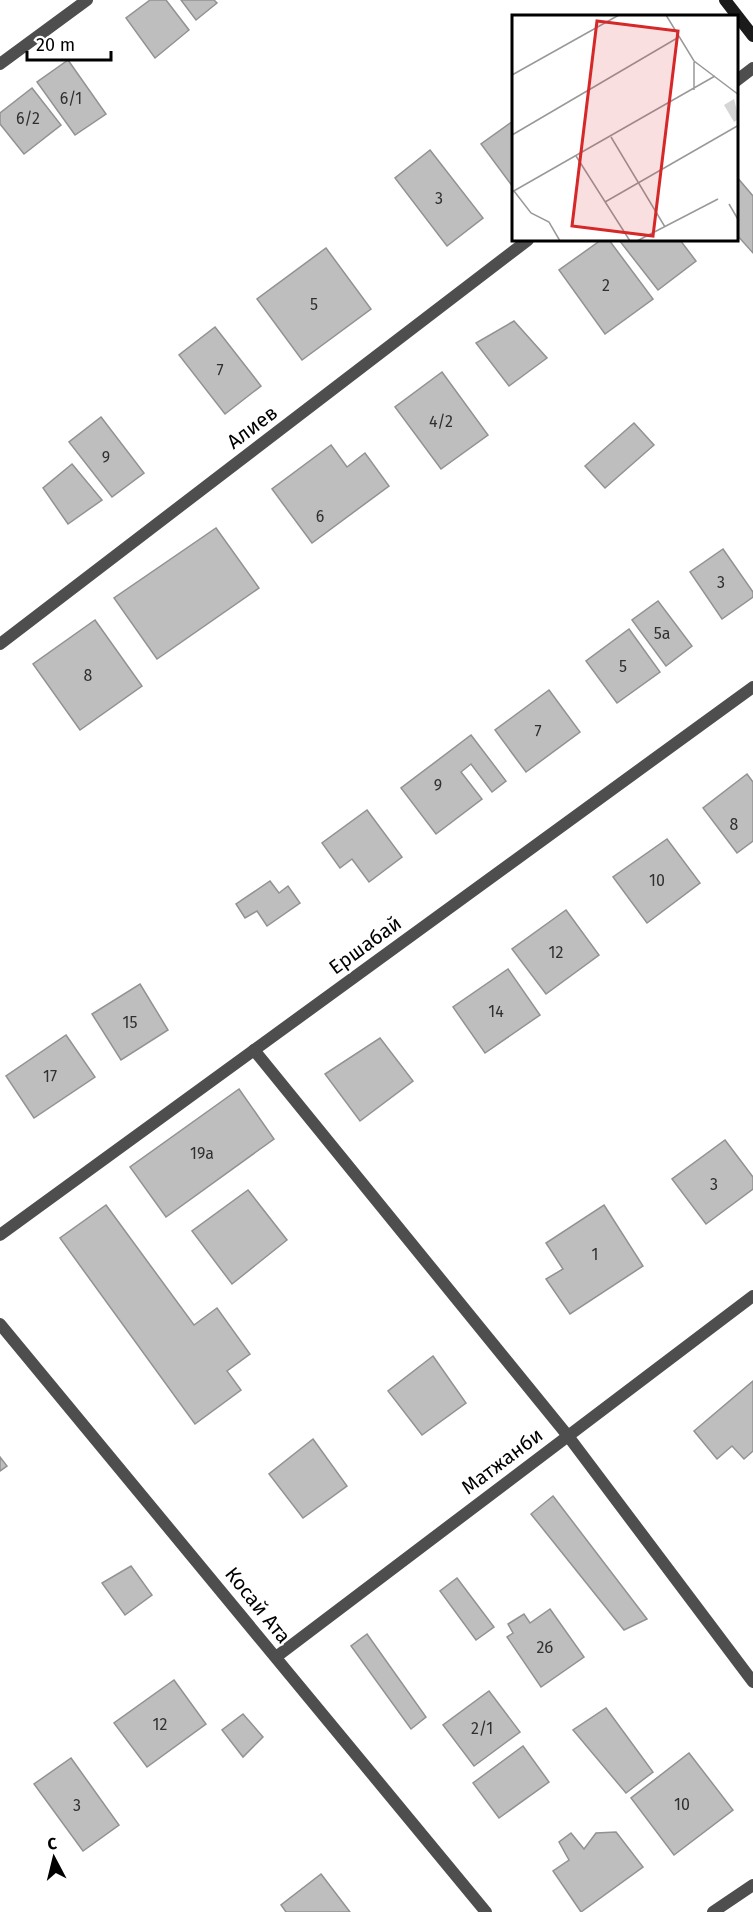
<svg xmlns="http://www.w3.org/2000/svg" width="753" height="1912" font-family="'Fira Sans',sans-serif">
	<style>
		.building { fill: #bebebe; stroke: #929292; stroke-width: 1.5 }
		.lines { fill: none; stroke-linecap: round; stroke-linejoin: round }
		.street { stroke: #4e4e4e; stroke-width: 12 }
		.secondary { stroke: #1b1b1b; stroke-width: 12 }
		.labels { text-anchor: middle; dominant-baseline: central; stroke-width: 5; stroke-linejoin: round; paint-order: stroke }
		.number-label { font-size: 16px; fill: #303030 }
		.street-label { font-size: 20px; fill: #000; stroke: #fff }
		.inset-road { fill: none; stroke: #999; stroke-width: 1.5 }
		.view { fill: #d62828; fill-opacity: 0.15; stroke: #d62828; stroke-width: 3 }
		.inset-edge { fill: none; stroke: #000; stroke-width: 3 }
	</style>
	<rect width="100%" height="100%" fill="#fff"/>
	<g class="building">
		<polygon points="150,0 166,0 189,30 155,58 126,18"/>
		<polygon points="181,0 214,0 217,3 196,20"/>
		<polygon points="68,60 106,114 75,135 37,82"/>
		<polygon points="32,88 61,125 24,154 0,124 0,113"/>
		<polygon points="513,121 513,187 481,144"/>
		<polygon points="430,150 483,218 447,246 395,178"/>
		<polygon points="736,176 753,196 753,253 736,234"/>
		<polygon points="601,240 609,240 653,299 605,334 559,270"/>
		<polygon points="619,240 680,240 696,261 658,290"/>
		<polygon points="326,248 371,309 302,360 257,299"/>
		<polygon points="514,321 547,358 509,386 476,343"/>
		<polygon points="215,327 261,386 225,414 179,355"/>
		<polygon points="442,372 488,435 441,469 395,407"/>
		<polygon points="101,417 144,473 112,497 69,442"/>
		<polygon points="634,423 654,445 605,488 585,466"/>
		<polygon points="331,445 347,467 365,453 389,486 312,543 272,489"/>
		<polygon points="72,464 102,500 68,524 43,488"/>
		<polygon points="216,528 259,588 157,659 114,598"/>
		<polygon points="723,549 753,592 753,597 722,619 690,572"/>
		<polygon points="658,601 692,646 666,666 632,620"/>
		<polygon points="95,620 142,686 80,730 33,664"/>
		<polygon points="629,629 660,672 617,703 586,661"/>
		<polygon points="549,690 580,732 526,772 495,730"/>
		<polygon points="471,735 506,781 492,792 471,764 461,772 482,799 436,834 401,788"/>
		<polygon points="747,774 753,782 753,841 737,853 703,808"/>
		<polygon points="367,810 402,857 369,882 352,859 340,868 322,843"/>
		<polygon points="667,839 700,883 647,923 613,877"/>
		<polygon points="270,881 279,893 288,886 300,903 267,926 257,911 245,918 236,904"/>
		<polygon points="566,910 599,955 546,994 512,949"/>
		<polygon points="508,969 540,1015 485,1053 453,1007"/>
		<polygon points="140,984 168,1030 121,1060 92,1014"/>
		<polygon points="66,1035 95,1077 34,1118 6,1076"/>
		<polygon points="380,1038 413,1081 360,1121 325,1074"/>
		<polygon points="239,1089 274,1139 166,1217 130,1167"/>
		<polygon points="725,1140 753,1177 753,1189 706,1224 672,1179"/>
		<polygon points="248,1190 287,1240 232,1284 192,1231"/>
		<polygon points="106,1205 194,1325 217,1308 250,1354 227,1371 241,1390 195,1424 60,1238"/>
		<polygon points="604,1205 643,1266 570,1314 546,1279 563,1269 546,1243"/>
		<polygon points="433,1356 466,1403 422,1435 388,1391"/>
		<polygon points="753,1381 753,1451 744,1459 732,1446 717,1459 694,1431"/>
		<polygon points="313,1439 347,1486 303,1518 269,1474"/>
		<polygon points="0,1457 7,1466 0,1471"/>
		<polygon points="553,1496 647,1619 624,1630 531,1514"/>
		<polygon points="131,1566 152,1595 125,1615 102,1583"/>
		<polygon points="457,1578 494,1627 476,1640 440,1591"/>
		<polygon points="550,1609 584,1657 541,1687 507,1637 513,1633 508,1624 524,1614 530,1623"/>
		<polygon points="367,1634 426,1717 411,1729 351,1646"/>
		<polygon points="174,1680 206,1724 147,1767 114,1723"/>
		<polygon points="489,1691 520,1732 474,1766 443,1725"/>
		<polygon points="606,1708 653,1772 626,1793 573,1730"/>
		<polygon points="243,1714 263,1737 243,1757 222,1730"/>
		<polygon points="523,1746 549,1782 499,1818 473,1783"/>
		<polygon points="689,1753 733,1810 674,1855 631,1798"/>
		<polygon points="71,1758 119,1825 83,1851 34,1784"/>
		<polygon points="616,1832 643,1867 581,1912 553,1871 569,1860 559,1842 571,1833 584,1849 596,1833"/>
		<polygon points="321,1874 350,1912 286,1912 281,1905"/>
	</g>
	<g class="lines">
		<g class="street">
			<polyline points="0,64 87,0"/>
			<polyline points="736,81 753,68"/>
			<polyline points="0,644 528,240"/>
			<polyline points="254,1050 568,1436 753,1682"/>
			<polyline points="0,1235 753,687"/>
			<polyline points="0,1324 486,1912"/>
			<polyline points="276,1657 753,1296"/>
			<polyline points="713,1912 753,1885"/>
		</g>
		<polyline class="secondary" points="725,0 753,36"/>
	</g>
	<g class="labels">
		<g class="number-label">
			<text x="71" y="98">6/1</text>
			<text x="28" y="118">6/2</text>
			<text x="439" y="198">3</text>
			<text x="606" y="285">2</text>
			<text x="314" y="304">5</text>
			<text x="220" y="370">7</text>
			<text x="441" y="421">4/2</text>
			<text x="106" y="457">9</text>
			<text x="320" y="516">6</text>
			<text x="721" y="582">3</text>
			<text x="662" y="633">5а</text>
			<text x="623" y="666">5</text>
			<text x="88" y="675">8</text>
			<text x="538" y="731">7</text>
			<text x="438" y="785">9</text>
			<text x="734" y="824">8</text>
			<text x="657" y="880">10</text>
			<text x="556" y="952">12</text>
			<text x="496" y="1011">14</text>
			<text x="130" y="1022">15</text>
			<text x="50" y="1076">17</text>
			<text x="202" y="1153">19а</text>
			<text x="714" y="1184">3</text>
			<text x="595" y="1254">1</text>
			<text x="545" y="1647">2б</text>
			<text x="160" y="1724">12</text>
			<text x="482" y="1728">2/1</text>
			<text x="682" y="1804">10</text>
			<text x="77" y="1805">3</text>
		</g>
		<g class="street-label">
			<text transform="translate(252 427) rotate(-37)">Алиев</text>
			<text transform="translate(365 945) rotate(-36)">Ершабай</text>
			<text transform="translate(502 1461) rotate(-37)">Матжанби</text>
			<text transform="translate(258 1605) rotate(51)">Косай Ата</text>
		</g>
	</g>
	<g transform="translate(512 15)">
		<rect width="226" height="226" fill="#fff"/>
		<path d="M222,84l5,20 -5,3 -10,-17z" fill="#d5d5d5"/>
		<path class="inset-road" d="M154,0l28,46 45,34M0,60l107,-60M182,75v-28M0,120l167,-98M99,122l54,90M64,141l54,85M2,176l17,22 18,9 11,19M0,177l203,-116M93,187l134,-77M217,189l10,17M125,226l81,-42"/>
		<path class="view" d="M85,6l81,10 -25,205 -81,-10z"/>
		<rect width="226" height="226" class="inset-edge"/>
	</g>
	<g transform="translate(54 1858) rotate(353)" stroke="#ffffff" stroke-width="4.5" paint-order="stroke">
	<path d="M0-4.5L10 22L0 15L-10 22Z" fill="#000000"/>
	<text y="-9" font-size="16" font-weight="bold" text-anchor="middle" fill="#000000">С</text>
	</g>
	<path d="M27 51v9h84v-9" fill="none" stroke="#000000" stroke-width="3"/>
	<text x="36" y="51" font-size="18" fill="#000000" stroke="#ffffff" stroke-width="4.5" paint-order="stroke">20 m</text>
</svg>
